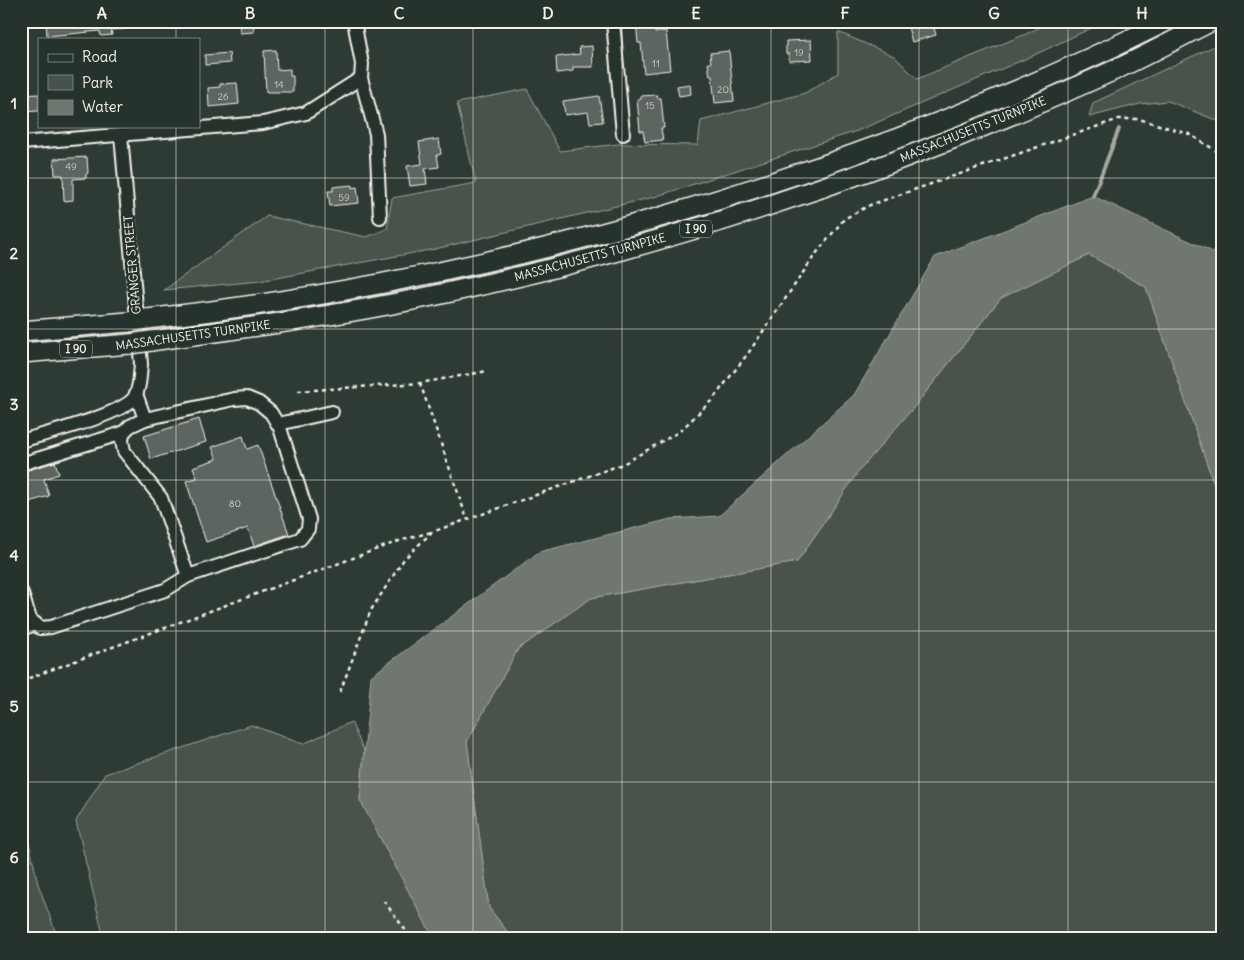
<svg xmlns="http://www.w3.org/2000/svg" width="1244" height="960" font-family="Delius,sans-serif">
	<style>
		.green { fill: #48524c; stroke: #9ea29a }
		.water { fill: #6f7770; stroke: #a4a8a0 }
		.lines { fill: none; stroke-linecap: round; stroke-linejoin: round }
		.stream { stroke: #a4a8a0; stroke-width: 4 }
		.building { fill: #5c655e; stroke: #f4f1e8 }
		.minor-casing { stroke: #f4f1e8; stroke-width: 16 }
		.highway-casing { stroke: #f4f1e8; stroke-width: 22 }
		.path { stroke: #f4f1e8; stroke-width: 2.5; stroke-dasharray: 4 4; stroke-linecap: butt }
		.minor { stroke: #26332d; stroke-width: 12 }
		.highway { stroke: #26332d; stroke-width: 19 }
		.highway-bridge-casing { stroke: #f4f1e8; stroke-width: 22; stroke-linecap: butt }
		.highway-bridge { stroke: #26332d; stroke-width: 19 }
		.grid { fill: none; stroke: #f4f1e8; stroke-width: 1; stroke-opacity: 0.55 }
		.labels { text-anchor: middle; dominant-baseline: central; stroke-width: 5; stroke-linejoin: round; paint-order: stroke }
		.number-label { font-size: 10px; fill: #cecec6 }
		.shield { fill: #26332d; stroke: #b6b8b0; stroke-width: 1 }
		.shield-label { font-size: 11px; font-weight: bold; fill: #f4f1e8 }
		.street-label { font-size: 12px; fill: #f4f1e8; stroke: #26332d }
		.neatline { fill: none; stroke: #f4f1e8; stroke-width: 2 }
		.grid-label { font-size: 16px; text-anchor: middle; font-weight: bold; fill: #f4f1e8 }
	</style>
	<rect width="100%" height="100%" fill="#2e3b34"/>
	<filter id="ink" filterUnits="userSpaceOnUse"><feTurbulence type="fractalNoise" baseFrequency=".02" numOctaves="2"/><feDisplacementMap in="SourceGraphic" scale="10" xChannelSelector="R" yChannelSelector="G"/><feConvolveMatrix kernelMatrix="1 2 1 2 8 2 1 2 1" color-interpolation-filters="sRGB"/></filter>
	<g filter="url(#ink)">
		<g class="green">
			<polygon points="1053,21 1106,21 1032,56 857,131 654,197 435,249 260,281 164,290 267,216 366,237 387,229 392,198 476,183 457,103 527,89 560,151 618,144 698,145 701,121 805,93 838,73 838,32 894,56 917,79 1026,34"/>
			<polygon points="1223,42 1223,123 1168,101 1140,104 1089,117 1093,103"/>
			<polygon points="1089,255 1146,287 1223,510 1223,939 513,939 489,908 467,742 518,649 591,598 797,562 858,472 914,407 1001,298"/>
			<polygon points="351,722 364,751 360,800 434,939 104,939 76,821 105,774 251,725 303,744"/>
			<polygon points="21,805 38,884 58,939 21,939"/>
		</g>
		<polygon class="water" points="1093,196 1215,253 1223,268 1223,510 1146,287 1089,255 1001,298 914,407 858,472 797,562 591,598 518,649 467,742 489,908 513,939 434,939 360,800 371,676 539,552 671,519 719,516 854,395 935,257"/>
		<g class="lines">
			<polyline class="stream" points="1093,196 1119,129"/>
		</g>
		<g class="building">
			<polygon points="46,21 126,21 126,29 111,30 112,35 101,36 100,31 47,36"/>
			<polygon points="239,21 253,21 254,32 240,33"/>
			<polygon points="636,21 654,21 655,33 666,31 670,70 644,73 641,43 638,43"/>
			<polygon points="926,21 932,21 936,35 912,42 908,27"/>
			<polygon points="811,40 812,60 789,61 789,54 786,54 786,41"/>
			<polygon points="592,46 593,67 573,67 573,71 557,73 556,57 580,54 579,47"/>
			<polygon points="276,50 277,70 290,69 290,76 293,76 293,92 266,92 264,51"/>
			<polygon points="729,51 734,101 715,103 712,76 710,76 708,63 711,63 710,53"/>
			<polygon points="229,53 230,63 205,65 205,55"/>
			<polygon points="237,83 239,104 209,107 208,88 220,87 220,84"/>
			<polygon points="690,84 691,94 679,96 677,86"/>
			<polygon points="39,94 39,111 21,112 21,95"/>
			<polygon points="657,95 657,98 661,98 664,128 661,128 663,140 645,142 643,131 640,131 637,99 641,99 641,96"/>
			<polygon points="599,96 603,122 590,123 588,112 565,115 563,101"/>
			<polygon points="439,139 441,154 437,155 439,167 425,169 427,184 410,186 407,166 422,164 419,142"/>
			<polygon points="87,157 88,173 86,174 86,178 73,179 73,200 64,201 63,175 55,175 54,159"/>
			<polygon points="352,185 352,188 357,187 359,203 330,206 328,191 333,191 333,187"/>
			<polygon points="199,419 206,442 151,459 144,436"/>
			<polygon points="243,436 247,449 258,445 289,534 254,546 248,528 206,542 186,481 197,478 193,467 217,459 212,447"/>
			<polygon points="55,462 59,474 44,479 49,496 29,502 24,487 21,488 21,472"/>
		</g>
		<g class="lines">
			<defs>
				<g id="minor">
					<polyline points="354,21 362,64 361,78 376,134 380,217"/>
					<polyline points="613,21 623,134"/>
					<polyline points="21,143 263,123 306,113 361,78"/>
					<polyline points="145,419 130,426 123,433 122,441 124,451 161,498 188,576"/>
					<polyline points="278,424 332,412"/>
					<path d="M21,441c23,-7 100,-26 113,-43 6,-9 6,-23 7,-34l-20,-229"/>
					<polyline points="21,464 123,433"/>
					<polyline points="21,591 30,619 40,628 51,627 165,590 188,576 300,539 308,529 309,519 280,428 271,413 259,403 247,398 234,399 145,419 136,394"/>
					<polyline points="21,629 36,624"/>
				</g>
				<g id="highway">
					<path d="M147,319c350,-39 704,-141 1020,-298"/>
					<polyline points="21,331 128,322"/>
					<path d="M151,341c103,-14 207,-28 309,-51 226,-49 446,-125 657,-221 32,-15 63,-32 95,-48"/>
					<polyline points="21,353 130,344"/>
				</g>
			</defs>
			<use href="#minor" class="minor-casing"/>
			<use href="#highway" class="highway-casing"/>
			<g class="path">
				<polyline points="420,383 467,519"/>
				<polyline points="298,391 420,383 488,371"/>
				<polyline points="21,681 399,541 431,532"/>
				<polyline points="340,692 371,610 404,559 432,532 623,464 680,431 713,399 749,352 815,255 844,219 870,205 1119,119 1139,119 1189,134 1223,155"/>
				<polyline points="384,901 412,939"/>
			</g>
			<use href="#minor" class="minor"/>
			<use href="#highway" class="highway"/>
			<defs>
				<g id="highway-bridge">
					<polyline points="128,322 147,319"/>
					<polyline points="130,344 151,341"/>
				</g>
			</defs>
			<use href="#highway-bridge" class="highway-bridge-casing"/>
			<use href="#highway-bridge" class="highway-bridge"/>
		</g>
	</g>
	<path class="grid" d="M176,21v18M325,21v918M473,21v918M622,21v918M771,21v918M919,21v918M1068,21v918M176,126v813M21,178h1202M21,329h1202M21,480h1202M21,631h1202M21,782h1202"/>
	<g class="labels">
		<g class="number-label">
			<text x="799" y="52">19</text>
			<text x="656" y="63">11</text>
			<text x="279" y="84">14</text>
			<text x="723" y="89">20</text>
			<text x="223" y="96">26</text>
			<text x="650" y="105">15</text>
			<text x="71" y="166">49</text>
			<text x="344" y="197">59</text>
			<text x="235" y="503">80</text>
		</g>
		<g class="shield">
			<rect x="680" y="220.5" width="32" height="17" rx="4"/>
			<rect x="60" y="340.5" width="32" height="17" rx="4"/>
		</g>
		<g class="shield-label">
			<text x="696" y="229">I 90</text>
			<text x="76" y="349">I 90</text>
		</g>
		<g class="street-label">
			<text transform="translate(973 129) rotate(-22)">MASSACHUSETTS TURNPIKE</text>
			<text transform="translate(590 257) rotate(-15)">MASSACHUSETTS TURNPIKE</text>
			<text transform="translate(132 265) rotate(-95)">GRANGER STREET</text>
			<text transform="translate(193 335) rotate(-8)">MASSACHUSETTS TURNPIKE</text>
		</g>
	</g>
	<rect width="1244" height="960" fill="none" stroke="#26332d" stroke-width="55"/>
	<rect x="38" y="38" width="162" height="90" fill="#26332d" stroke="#787f78"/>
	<rect x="48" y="54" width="25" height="8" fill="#26332d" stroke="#787f78"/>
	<text x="82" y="62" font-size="15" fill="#f4f1e8">Road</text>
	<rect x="48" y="75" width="25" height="15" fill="#48524c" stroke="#787f78"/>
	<text x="82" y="88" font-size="15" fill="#f4f1e8">Park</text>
	<rect x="48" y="100" width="25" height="15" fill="#6f7770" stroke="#787f78"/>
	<text x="82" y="112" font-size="15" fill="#f4f1e8">Water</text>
	<rect x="28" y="28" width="1188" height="904" class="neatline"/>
	<g class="grid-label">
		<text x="102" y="19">A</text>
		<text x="250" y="19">B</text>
		<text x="399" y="19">C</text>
		<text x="548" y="19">D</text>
		<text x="696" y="19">E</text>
		<text x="845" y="19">F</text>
		<text x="994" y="19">G</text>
		<text x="1142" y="19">H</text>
		<text x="14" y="109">1</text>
		<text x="14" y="259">2</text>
		<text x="14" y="410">3</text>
		<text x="14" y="561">4</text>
		<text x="14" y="712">5</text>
		<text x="14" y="863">6</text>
	</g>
</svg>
